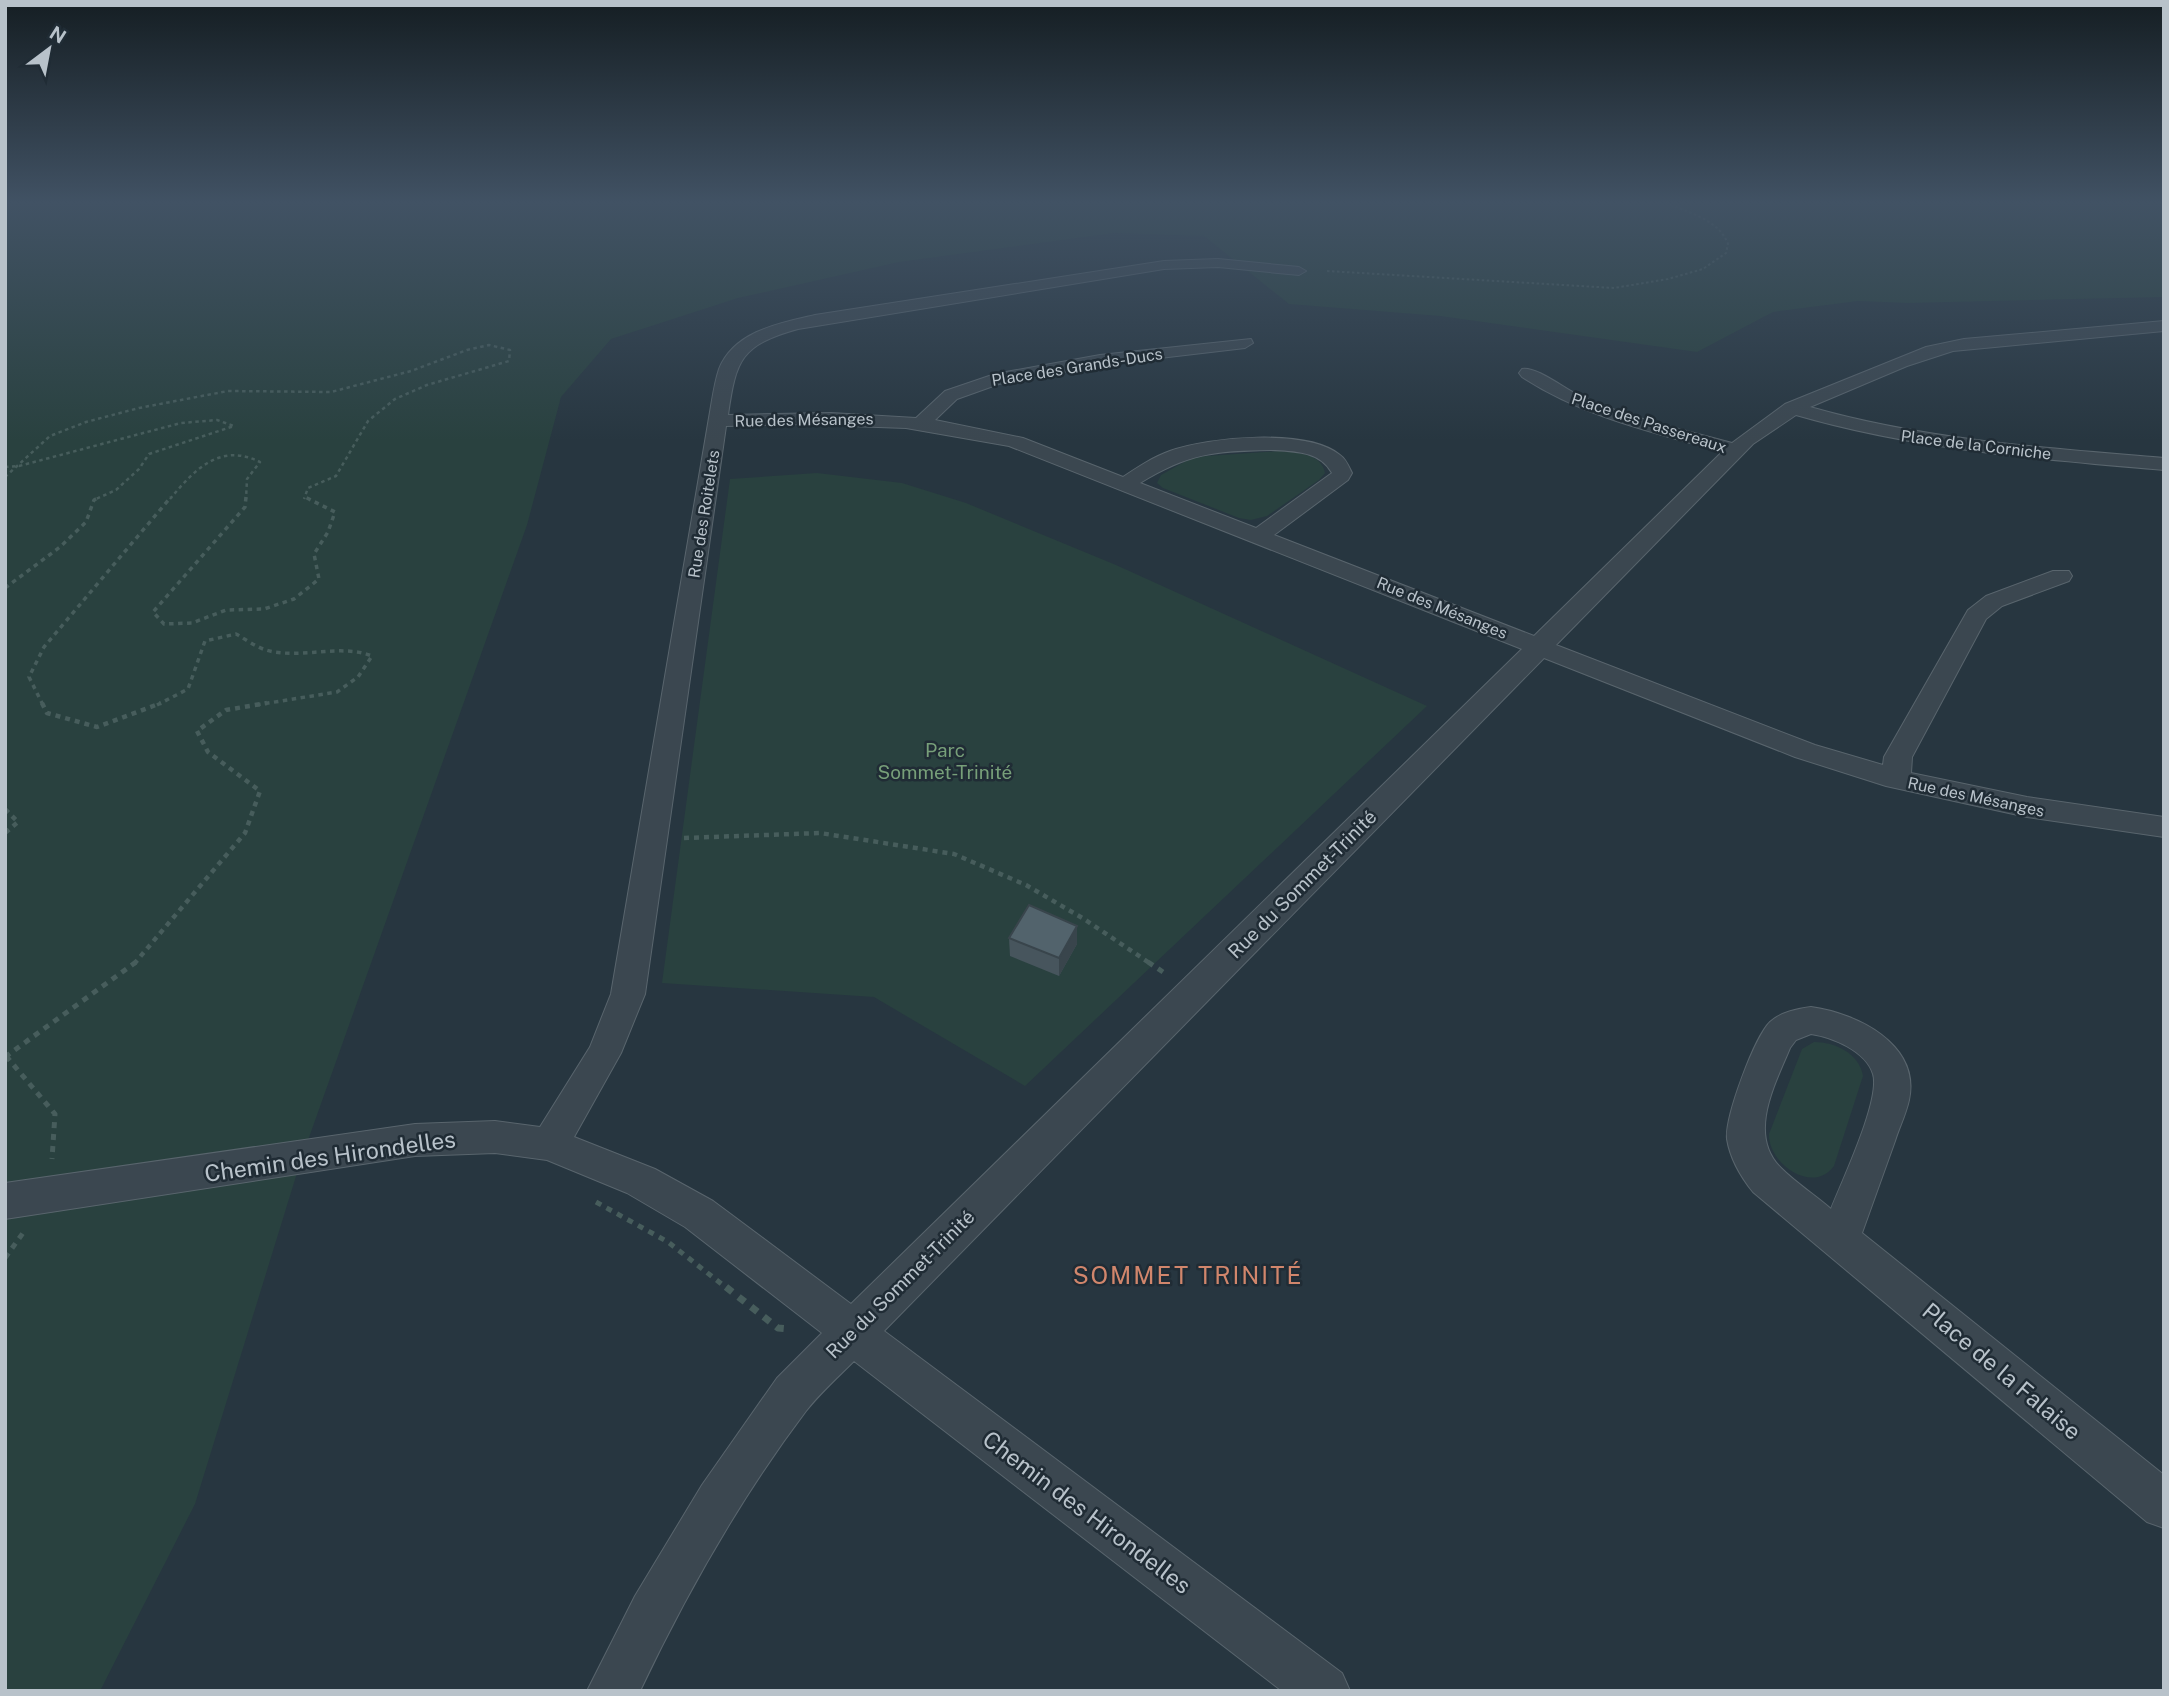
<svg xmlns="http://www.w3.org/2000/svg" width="2169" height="1696" font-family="'Public Sans',sans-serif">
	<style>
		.green { fill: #29413f }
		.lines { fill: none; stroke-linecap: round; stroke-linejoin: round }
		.street-casing { stroke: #59656d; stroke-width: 2 }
		.path-far5 { stroke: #475d5c; stroke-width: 2; stroke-dasharray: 2.5 2.5; stroke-linecap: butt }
		.path-far4 { stroke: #475d5c; stroke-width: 2.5; stroke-dasharray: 3.5 3.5; stroke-linecap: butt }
		.path-far3 { stroke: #475d5c; stroke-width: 3.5; stroke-dasharray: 4.5 4.5; stroke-linecap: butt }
		.path-far2 { stroke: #475d5c; stroke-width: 4.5; stroke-dasharray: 5 5; stroke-linecap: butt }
		.path-far1 { stroke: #475d5c; stroke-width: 5; stroke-dasharray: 6 6; stroke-linecap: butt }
		.path { stroke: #475d5c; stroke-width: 7; stroke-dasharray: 8 8; stroke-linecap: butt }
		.street { fill: #3b4750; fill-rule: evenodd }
		.wall { fill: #47555d }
		.shaded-wall { fill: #39454c }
		.building { fill: #52636c; stroke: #39454c; stroke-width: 2 }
		.labels { text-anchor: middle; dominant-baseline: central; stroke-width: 5; stroke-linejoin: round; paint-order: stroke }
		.far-street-label { font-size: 16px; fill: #b8c2ca; stroke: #202c35 }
		.park-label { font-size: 19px; fill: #779f79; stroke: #202c35 }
		.street-label { font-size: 19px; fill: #b8c2ca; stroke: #202c35 }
		.near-street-label { font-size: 23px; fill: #b8c2ca; stroke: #202c35 }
		.near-neighbourhood-label { font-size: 24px; letter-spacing: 2px; fill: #d1866c; stroke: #202c35 }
	</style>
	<rect width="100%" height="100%" fill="#273640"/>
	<g class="green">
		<polygon points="5,204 2164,204 2164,297 1908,303 1858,301 1773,312 1697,352 1440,316 1289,304 1204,236 1114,233 899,262 738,298 611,339 561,397 527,525 301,1160 195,1504 100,1691 5,1691"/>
		<path d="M1279,451c16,1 43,2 46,22l-6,7 -52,36 -16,4 -12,-2 -76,-30 -6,-5 4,-8 32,-18z"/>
		<polygon points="817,473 902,483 966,503 1116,565 1427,706 1025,1086 874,997 662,983 730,479"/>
		<path d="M1814,1042c21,0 45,11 49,34l-29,90c-21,29 -66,-2 -65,-32l33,-85z"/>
	</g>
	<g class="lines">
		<defs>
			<g id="street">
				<path d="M1218,259l81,8 7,4 -7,4 -81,-8 -54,2 -366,60c-57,16 -62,30 -70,86l103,-2 85,5 29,-27 50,-17 105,-19 151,-16 2,4 -8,5 -145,17 -101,19 -42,15 -22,21 88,18 100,39c15,-10 30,-20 47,-26 39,-14 137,-23 170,4 6,4 9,12 12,18l-4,7 -74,55 260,101 188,-184c-69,-20 -139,-35 -200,-75l-3,-4 3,-4c14,-3 43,20 58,27 48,22 101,33 152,47l53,-39 141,-57 38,-8 200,-18v10l-211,20 -46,15 -97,41c116,33 235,41 354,51v12c-124,-11 -248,-20 -368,-55l-43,29 -197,201 259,100 68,20 1,-8 84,-147 18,-14 67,-25h16l3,5 -3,5 -67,25 -16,13 -74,138 -1,16 116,24 137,20v20l-137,-20 -141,-31 -91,-29 -251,-99 -660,673 458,342 8,18h-68l-428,-330c-16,16 -34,32 -48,50 -65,86 -120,183 -166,280h-53l48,-95 67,-111 75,-107 45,-45 -137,-106 -58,-34 -80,-33 -52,-7 -80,3 -410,63v-36l410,-59 80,-3 45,6 50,-80 21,-53 100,-588c2,-12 4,-25 8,-37 15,-38 61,-46 96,-54l349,-54zM794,424l112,4 103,18 513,203 -671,655 -138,-103 -58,-32 -81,-32 47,-84 24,-59 81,-568zM1271,450c23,1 49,1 61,23l-76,55 -116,-45c49,-30 74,-32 131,-33z"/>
				<path d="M1811,1007c45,6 110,37 98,93 -3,14 -10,28 -14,41 -11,31 -22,61 -33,92l302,242v53l-17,-6 -394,-330c-12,-15 -23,-34 -26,-53 -2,-22 27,-101 43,-117 11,-10 27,-13 41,-15zM1811,1034c21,3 55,17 62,40 8,25 -31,107 -42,135 -16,-14 -35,-26 -50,-41 -34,-33 -6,-84 9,-120l6,-8z"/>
			</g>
		</defs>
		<use href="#street" class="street-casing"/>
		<path class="path-far5" d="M1327,271l287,17 54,-9 35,-10 23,-16 2,-9c-9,-24 -38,-31 -60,-40"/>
		<g class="path-far4">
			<polyline points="5,467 19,466 181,423 217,420 234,426 149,454 139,469 116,490 96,499"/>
			<polyline points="5,477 50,436 86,422 139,408 228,391 331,392 411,371 467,350 489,345 510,350 509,361 427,385 395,399 368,421 336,476 308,488 304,499"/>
			<path d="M170,499c24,-29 50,-57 90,-37l-13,17 -1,20"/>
		</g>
		<g class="path-far3">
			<polyline points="246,497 245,507 153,612 164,624 192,623 226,610 264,609 294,599 319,579 314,554 328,532 335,512 305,497"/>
			<polyline points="5,588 60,547 86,522 94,500 100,497"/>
			<polyline points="43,705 29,677 44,647 171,497"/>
			<path d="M157,705l31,-16 17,-48 31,-7c9,5 20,13 30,16 34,10 73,-7 106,6l-14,21 -21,15 -81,13"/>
		</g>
		<g class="path-far2">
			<polyline points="42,703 47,713 97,727 161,703"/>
			<polyline points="5,809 18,822 5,833"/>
			<polyline points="684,838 820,833 954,854 1026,885 1084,919 1151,964"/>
			<polyline points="134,964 245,833 260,791 208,752 197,731 226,710 267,703"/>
		</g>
		<g class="path-far1">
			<polyline points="1148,962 1166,974"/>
			<polyline points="6,1056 55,1114 52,1159"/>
			<polyline points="5,1057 136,962"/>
			<polyline points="596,1202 668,1242 728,1289"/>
			<polyline points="5,1258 23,1233"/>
		</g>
		<polyline class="path" points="726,1287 778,1328 789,1329"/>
		<use href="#street" class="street"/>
	</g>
	<polygon class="wall" points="1009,938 1077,944 1059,976 1010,956"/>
	<polygon class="shaded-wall" points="1077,926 1077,944 1059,976 1059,958"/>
	<polygon class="building" points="1029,905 1077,926 1059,958 1009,938"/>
	<linearGradient id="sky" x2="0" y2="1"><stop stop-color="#151e23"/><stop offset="0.46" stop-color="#415264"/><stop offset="1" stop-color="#415264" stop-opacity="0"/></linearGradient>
	<rect width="2169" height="441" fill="url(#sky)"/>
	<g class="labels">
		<g class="far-street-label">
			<text transform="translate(1077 367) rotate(-9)">Place des Grands-Ducs</text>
			<text transform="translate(804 420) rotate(-1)">Rue des Mésanges</text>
			<text transform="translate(1649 423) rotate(18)">Place des Passereaux</text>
			<text transform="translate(1976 445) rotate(7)">Place de la Corniche</text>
			<text transform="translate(704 514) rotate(-81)">Rue des Roitelets</text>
			<text transform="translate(1442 608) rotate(22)">Rue des Mésanges</text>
			<text transform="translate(1976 797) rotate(12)">Rue des Mésanges</text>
		</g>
		<g class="park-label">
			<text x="945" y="750">Parc<tspan x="945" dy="22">Sommet-Trinité</tspan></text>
		</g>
		<g class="street-label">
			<text transform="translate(1302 884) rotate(-45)">Rue du Sommet-Trinité</text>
			<text transform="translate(900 1284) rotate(-45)">Rue du Sommet-Trinité</text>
		</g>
		<g class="near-street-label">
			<text transform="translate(330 1156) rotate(-8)">Chemin des Hirondelles</text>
			<text transform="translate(2002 1371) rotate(40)">Place de la Falaise</text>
			<text transform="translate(1087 1512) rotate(37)">Chemin des Hirondelles</text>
		</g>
		<g class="near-neighbourhood-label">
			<text x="1188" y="1275">SOMMET TRINITÉ</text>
		</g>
	</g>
	<rect width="2169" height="1696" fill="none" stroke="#b8c2ca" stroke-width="14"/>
	<g transform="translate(49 49) rotate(32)" stroke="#202c35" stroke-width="5" paint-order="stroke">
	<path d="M0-5L12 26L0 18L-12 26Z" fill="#b8c2ca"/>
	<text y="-10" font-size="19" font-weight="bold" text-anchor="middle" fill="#b8c2ca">N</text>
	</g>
</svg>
